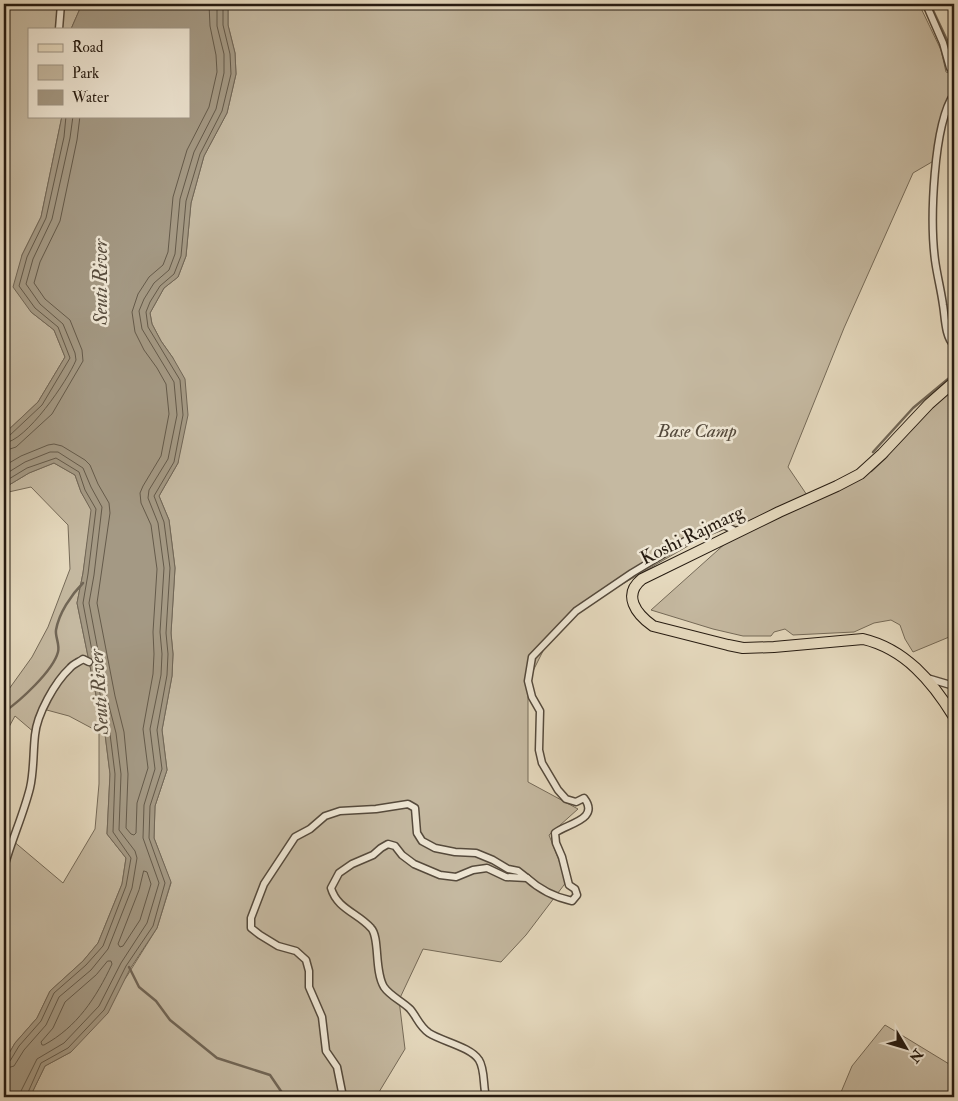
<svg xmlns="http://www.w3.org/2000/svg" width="958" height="1101" font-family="'IM FELL Double Pica',serif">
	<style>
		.green { fill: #c5b9a1; stroke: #756a58 }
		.water { fill: #a49984; stroke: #716656 }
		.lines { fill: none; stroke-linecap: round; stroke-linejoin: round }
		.shore { stroke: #645a4a; stroke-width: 1 }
		.stream { stroke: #716656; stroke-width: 2.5 }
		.minor-casing { stroke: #554a3c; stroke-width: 9 }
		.primary-casing { stroke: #251a10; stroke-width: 12 }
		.minor { stroke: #efe7d5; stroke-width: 6 }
		.primary { stroke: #e6dabf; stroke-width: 10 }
		.labels { text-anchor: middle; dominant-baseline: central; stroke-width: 5; stroke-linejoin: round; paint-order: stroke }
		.park-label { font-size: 19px; font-style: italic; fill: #554a3c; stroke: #efe7d5 }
		.street-label { font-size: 19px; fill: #251a10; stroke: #efe7d5 }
		.water-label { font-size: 20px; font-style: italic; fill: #584d3e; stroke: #efe7d5 }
	</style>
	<rect width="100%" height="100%" fill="#e6dabf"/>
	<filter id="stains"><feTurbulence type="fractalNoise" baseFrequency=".004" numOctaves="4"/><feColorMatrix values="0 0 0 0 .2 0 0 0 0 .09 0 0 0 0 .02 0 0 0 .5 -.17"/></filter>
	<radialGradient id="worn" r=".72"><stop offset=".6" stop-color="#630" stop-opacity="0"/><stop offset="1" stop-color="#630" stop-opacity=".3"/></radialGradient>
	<g class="green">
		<polygon points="4,4 82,4 71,29 29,29 29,116 62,116 41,217 22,255 31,312 54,330 65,357 38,402 4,434"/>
		<polygon points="228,4 919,4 941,50 946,72 954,75 954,94 951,98 937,159 913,173 844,328 788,467 811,501 863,476 877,466 921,419 954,387 954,635 913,652 905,639 900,625 891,620 874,623 854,632 793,635 785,629 774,632 771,636 743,636 713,629 651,610 737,533 724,525 576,611 551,635 528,681 528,782 578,809 549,835 567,881 526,935 501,962 423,949 399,1000 405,1049 376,1097 30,1097 45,1066 71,1052 127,976 157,928 171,883 154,838 155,806 167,770 162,730 172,676 173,654 171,633 175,568 169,520 159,496 178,463 173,358 161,341 152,324 150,313 164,288 178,277 186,256 191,203 204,156 227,113 236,74 235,53 228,25"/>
		<polygon points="54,463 75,475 81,492 92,510 83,573 77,603 97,700 105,734 110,774 107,834 126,858 122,884 98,943 83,961 50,991 37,1018 15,1043 4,1062 4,835 12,840 63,883 95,829 99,784 99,732 69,716 43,709 35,733 15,716 4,736 4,696 32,657 48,627 70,569 68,525 31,487 4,493 4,488 29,473"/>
		<polygon points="885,1025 954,1067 954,1097 839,1097 852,1066"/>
	</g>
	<polygon class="water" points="82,4 228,4 228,25 235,53 236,74 227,113 204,156 191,203 186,256 178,277 164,288 150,313 152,324 161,341 173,358 185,379 188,415 178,463 159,496 169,520 175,568 171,633 173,654 172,676 162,730 167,770 155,806 154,838 171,882 157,928 130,969 108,1013 71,1052 45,1066 30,1097 4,1097 4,1062 15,1043 37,1018 50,991 83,961 98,943 122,884 126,858 107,834 110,774 105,734 97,700 77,603 83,573 91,510 81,492 75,475 54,463 29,473 4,488 4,434 38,402 65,357 54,330 31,312 13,287 22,255 41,217 62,116 189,116 189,29 71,29"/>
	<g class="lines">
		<g class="shore">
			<polyline points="4,437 9,436 42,405 70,358 58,327 35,308 19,286 27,257 46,218 64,137 66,116"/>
			<path d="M4,443c22,-1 64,-63 72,-83l-1,-7 -12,-29 -23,-20 -14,-20 7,-25 19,-40 18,-81 3,-22"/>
			<polyline points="4,451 16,447 52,414 83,361 82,350 70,320 45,299 34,283 40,262 60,221 77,140 80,116"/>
			<polyline points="4,466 21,456 48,445 54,444 62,446 85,460 90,465 98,484 109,503 110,513 97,603 115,696 124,732 128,774 126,828 131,834 134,835 136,833 137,803 148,768 143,729 153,674 154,654 153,632 157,569 151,525 141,503 140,493 143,486 161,456 169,414 166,384 157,368 144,350 135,332 132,312 138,294 149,277 163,265 168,252 173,197 187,150 209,107 217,72 216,55 210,26 209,4"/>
			<polyline points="4,475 25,462 50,452 58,452 83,468 91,487 102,507 94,575 89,603 107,698 116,733 121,774 119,830 135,851 137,858 132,888 108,949 91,970 59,997 46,1025 24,1050 14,1066 4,1069"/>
			<polyline points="4,482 27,468 56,458 79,472 85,490 96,509 88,574 83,603 101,699 110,734 115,774 113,832 131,858 126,886 103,946 86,965 54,993 41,1021 19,1046 10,1061 4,1063"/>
			<polygon points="144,871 147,872 151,884 140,920 123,946 120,947 118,944 139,890"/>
			<path d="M108,961h3l1,3c-16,34 -35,63 -68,81h-2l-1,-3 12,-14 12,-26 31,-27z"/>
			<polyline points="20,1097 21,1091 37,1059 64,1043 99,1006 121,963 147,923 159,883 143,838 144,805 155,769 150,729 161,675 162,654 160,632 164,568 158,523 148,498 149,490 168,459 177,415 174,382 142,329 139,311 144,299 154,283 169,270 175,254 180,199 194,152 216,109 224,73 224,54 217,26 217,4"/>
			<polyline points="26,1097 41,1063 68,1048 104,1010 126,966 153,926 165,883 149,838 150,806 162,769 157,730 167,675 168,654 166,633 170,568 164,522 154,496 174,462 183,415 180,380 148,327 146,312 150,302 160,286 174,274 181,256 186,201 200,154 222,111 231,74 230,54 223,25 223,4"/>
		</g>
		<g class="stream">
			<polyline points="930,4 947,40 954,67"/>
			<polyline points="873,452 913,408 954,374"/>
			<polyline points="871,471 887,456"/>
			<path d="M4,712c16,-11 49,-41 54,-60 2,-8 -3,-15 -2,-22 3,-17 15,-35 27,-47"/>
			<polyline points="129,967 139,987 156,1001 170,1020 217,1058 270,1075 285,1097"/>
		</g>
		<defs>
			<g id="minor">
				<polyline points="926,4 943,43 950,68"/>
				<polyline points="59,29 61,4"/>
				<path d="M954,94c-21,31 -24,127 -19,166 2,15 6,30 8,45 2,11 2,33 11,40"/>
				<polyline points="927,678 954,686"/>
				<path d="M4,868c7,-27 19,-52 26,-80 4,-17 3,-35 5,-53 2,-21 20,-53 35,-67 3,-4 9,-6 13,-9l6,3"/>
				<polyline points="343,1097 337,1067 326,1051 322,1017 309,987 309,971 306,960 296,951 278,946 260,935 251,928 251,918 264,884 295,837 310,829 325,816 340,811 376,809 408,804 415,808 417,833 422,841 435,848 455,852 476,853 493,860 508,869 518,871 527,878"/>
				<path d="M486,1097c-3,-11 -1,-28 -7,-37 -8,-13 -38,-19 -50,-27 -10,-7 -12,-16 -19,-24 -8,-8 -20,-13 -26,-22 -10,-16 -4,-50 -13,-59 -13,-15 -34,-19 -40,-40l8,-15 13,-9 21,-9 8,-7 7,-4 7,2 7,9 12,9 26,11 16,2 17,-7 14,-2 19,9 21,1c13,12 27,19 45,23l5,-6 -2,-6 -6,-4 -7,-28 -6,-14 -1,-10c10,-9 46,-13 29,-35l-8,4 -10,-3 -8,-9 -16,-27 -3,-13 1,-39 -8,-14 -4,-16 4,-24 44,-46 56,-38 53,-32 39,-16 13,7"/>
			</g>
			<path id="primary" d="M954,382l-25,22 -47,50 -22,20 -23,12 -58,26 -137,67c-20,16 -6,35 11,47l75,19 15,3 31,-1 89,-8c42,10 69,42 91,78"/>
		</defs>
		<use href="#minor" class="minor-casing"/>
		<use href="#primary" class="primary-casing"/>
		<use href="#minor" class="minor"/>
		<use href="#primary" class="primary"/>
	</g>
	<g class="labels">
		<g class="park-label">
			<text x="697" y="431">Base Camp</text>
		</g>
		<g class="street-label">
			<text transform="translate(692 535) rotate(-26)">Koshi Rajmarg</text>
		</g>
		<g class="water-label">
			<text transform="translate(100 282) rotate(-90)">Seuti River</text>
			<text transform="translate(99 692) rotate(-94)">Seuti River</text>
		</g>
	</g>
	<rect width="958" height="1101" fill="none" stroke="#e6dabf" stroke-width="20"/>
	<rect x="5" y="5" width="948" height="1091" fill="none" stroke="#251a10" stroke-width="2.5"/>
	<rect x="10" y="10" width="938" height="1081" fill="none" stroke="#251a10"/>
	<rect x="28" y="28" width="162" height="90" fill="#efe7d5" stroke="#9e9586"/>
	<rect x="38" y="44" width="25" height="8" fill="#e6dabf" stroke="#9e9586"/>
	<text x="72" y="52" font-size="15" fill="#251a10">Road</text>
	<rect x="38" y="65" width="25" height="15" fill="#c5b9a1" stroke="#9e9586"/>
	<text x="72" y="78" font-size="15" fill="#251a10">Park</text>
	<rect x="38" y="90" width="25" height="15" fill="#a49984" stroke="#9e9586"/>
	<text x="72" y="102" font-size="15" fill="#251a10">Water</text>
	<g transform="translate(906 1048) rotate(128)" stroke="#efe7d5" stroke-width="4" paint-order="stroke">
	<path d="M0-4L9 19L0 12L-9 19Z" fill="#251a10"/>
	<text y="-8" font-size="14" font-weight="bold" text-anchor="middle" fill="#251a10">N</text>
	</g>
	<rect width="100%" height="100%" filter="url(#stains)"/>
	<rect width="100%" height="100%" fill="url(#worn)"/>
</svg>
